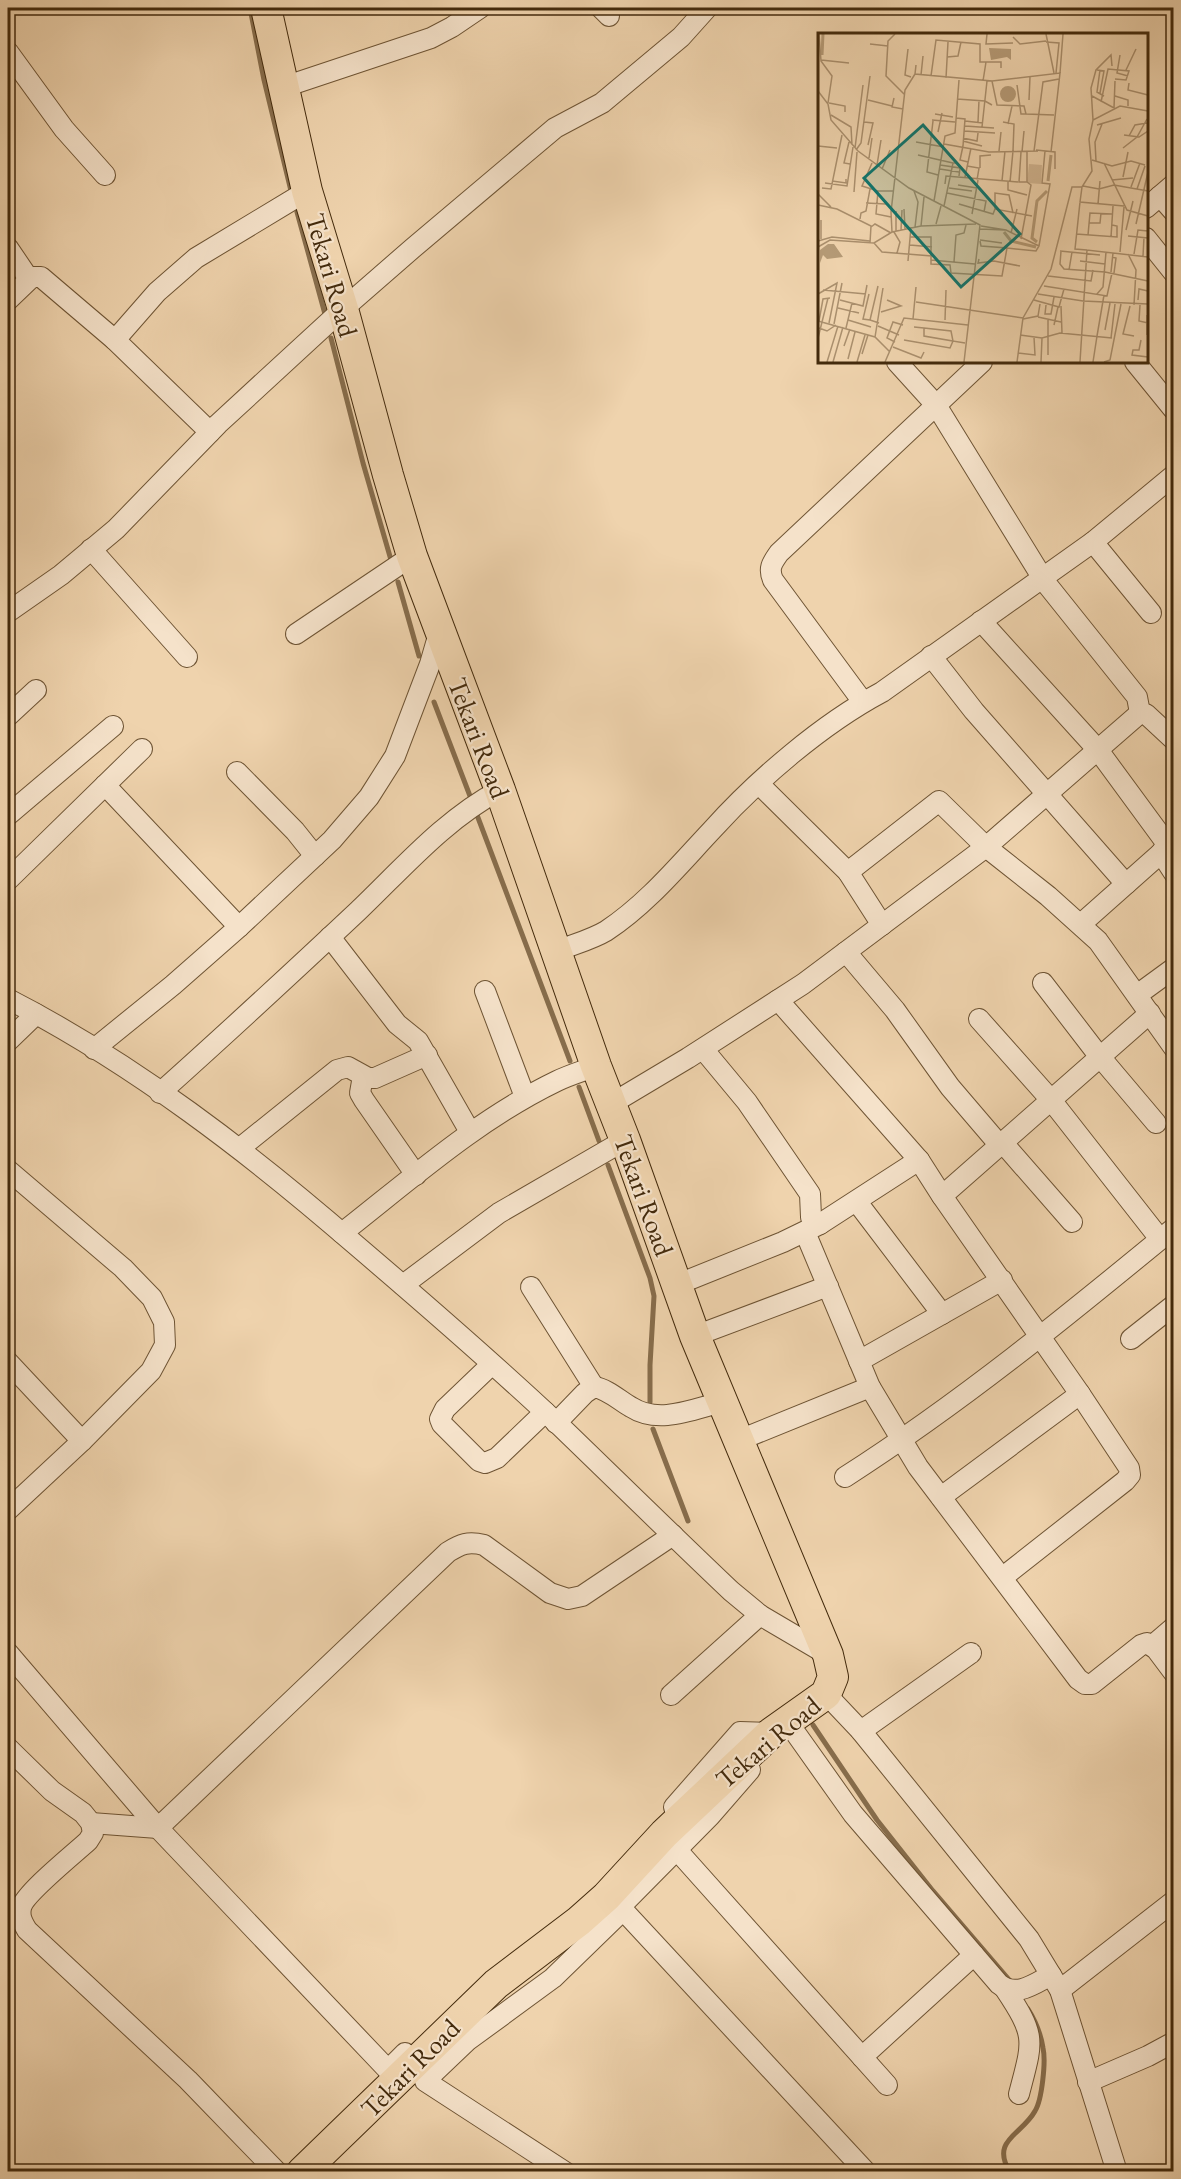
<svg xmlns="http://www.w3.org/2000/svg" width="1181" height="2179" font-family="'EB Garamond',serif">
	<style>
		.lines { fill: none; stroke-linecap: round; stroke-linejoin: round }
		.stream { stroke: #876d4c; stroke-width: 5 }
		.minor-casing { stroke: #6e5434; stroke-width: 22 }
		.highway-casing { stroke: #432a0c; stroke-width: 32 }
		.minor { stroke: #f5e2ca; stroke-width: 20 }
		.highway { stroke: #efd3ad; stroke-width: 30 }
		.labels { text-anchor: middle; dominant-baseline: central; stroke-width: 4.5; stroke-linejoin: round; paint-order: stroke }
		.street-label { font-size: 27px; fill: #432a0c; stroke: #f5e2ca }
		.inset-river { fill: none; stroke: #b59a76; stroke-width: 3 }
		.inset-road { fill: none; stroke: #aa8f6d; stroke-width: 1.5 }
		.view { fill: #0f766e; fill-opacity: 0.15; stroke: #0f766e; stroke-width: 3 }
		.inset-edge { fill: none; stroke: #432a0c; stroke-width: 3 }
	</style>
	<rect width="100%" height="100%" fill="#efd3ad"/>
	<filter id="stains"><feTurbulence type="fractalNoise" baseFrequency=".00333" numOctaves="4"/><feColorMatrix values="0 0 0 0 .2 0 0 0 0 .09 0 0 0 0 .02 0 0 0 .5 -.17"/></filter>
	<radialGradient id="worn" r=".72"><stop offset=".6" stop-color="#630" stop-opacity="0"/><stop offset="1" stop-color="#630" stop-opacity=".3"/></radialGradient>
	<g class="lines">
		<g class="stream">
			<polyline points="250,8 264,80 291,191"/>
			<polyline points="297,212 325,314"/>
			<polyline points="331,338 363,463 391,560"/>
			<polyline points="398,582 419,656"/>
			<polyline points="434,702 470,796"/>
			<polyline points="477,815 570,1061"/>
			<polyline points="579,1087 599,1141"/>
			<polyline points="608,1165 650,1278 654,1296 650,1365 650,1402"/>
			<polyline points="653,1429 688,1521"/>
			<polyline points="813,1725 877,1820 933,1891 1010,1981"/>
			<path d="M1010,2172c-20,-32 12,-37 25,-61 7,-11 11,-50 8,-63 -2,-13 -8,-28 -15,-39"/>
		</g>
		<defs>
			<g id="minor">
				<polyline points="601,8 609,16"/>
				<polyline points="8,52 64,129 105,175"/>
				<polyline points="284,87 431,38 452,27 480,8"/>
				<polyline points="1160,196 1174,212"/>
				<polyline points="1146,208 1174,184"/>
				<polyline points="1146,238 1174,273"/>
				<polyline points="8,248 29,279"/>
				<polyline points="8,300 32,277 41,277 115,340 210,432"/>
				<polyline points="115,340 157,292 196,258 307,191"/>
				<polyline points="897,362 936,405 1045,582 1137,697 1140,713"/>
				<polyline points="1135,362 1174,410"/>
				<polyline points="1093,542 1151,613"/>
				<polyline points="91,549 187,657"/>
				<polyline points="8,612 61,575 116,529 218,424 343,309 413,248 555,128 602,103 681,37 707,8"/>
				<polyline points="981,621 1098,750 1167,844 1161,853 1081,924"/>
				<polyline points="296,634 412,556"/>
				<polyline points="931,656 974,711 1126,884"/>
				<path d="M863,702l-90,-122c-5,-12 -1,-17 6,-27l203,-191"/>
				<polyline points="8,716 36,690"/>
				<polyline points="237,772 295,831 315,856"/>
				<polyline points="759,784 848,872 882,925"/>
				<polyline points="105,785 239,927"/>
				<polyline points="8,815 113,726"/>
				<polyline points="1161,853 1174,873"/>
				<polyline points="848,872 939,801 986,847 1048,896 1098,941 1174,1048"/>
				<polyline points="8,880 142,749"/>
				<polyline points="330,937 397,1024 418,1041 470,1132"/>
				<path d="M555,952c16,-7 36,-12 51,-21 41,-27 73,-66 106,-101 46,-51 110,-106 170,-138l211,-150 81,-67"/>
				<polyline points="846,952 895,1010 950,1087 997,1142 1003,1143 1072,1222"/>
				<polyline points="1043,983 1096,1052 1156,1123"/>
				<polyline points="485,991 525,1097"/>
				<polyline points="1137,995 1174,968"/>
				<path d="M8,999c125,64 243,155 349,247 68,58 136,117 201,178 58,56 115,112 173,167l29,24 68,40"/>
				<polyline points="778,1000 919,1160 942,1196 1080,1394 1129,1468 1130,1475 1125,1481 1003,1577"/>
				<polyline points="979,1019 1051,1100 1160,1239"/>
				<polyline points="8,1041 36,1014"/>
				<polyline points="94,1049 173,985 239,927 332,840 369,797 395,756 430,664 439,633"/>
				<polyline points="703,1049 747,1102 810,1194 811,1217 820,1224"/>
				<polyline points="363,1076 360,1093 364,1100 416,1175"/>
				<path d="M160,1093c67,-60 133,-121 198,-182 45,-43 87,-92 142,-121"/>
				<polyline points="611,1104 688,1058 803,984 986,847 1140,713 1146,714 1174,740"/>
				<polyline points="240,1148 337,1070 348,1067 368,1078 375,1078 427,1055"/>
				<polyline points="8,1170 123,1268 152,1298 164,1322 165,1345 151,1371 82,1441 8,1510"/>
				<polyline points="942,1196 1150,1013"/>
				<polyline points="857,1202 942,1314"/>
				<polyline points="805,1232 870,1387 918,1467 1078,1679 1085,1684 1092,1684 1141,1645 1147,1643 1156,1649 1174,1673"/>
				<path d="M342,1233c69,-54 136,-114 215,-152 12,-6 26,-10 39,-15"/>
				<polyline points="403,1285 499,1213 625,1140"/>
				<polyline points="676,1285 783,1242 820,1224 919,1160"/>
				<polyline points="531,1287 594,1387"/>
				<polyline points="695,1336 828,1286"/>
				<polyline points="1131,1339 1174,1305"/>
				<polyline points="859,1361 1002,1280"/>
				<polyline points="8,1362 82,1441"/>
				<polyline points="491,1365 445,1409 440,1419 442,1424 479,1461 485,1463 497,1458 545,1412"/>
				<path d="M556,1423l29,-30 9,-6c14,2 26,14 37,20 28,18 62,2 91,-5"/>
				<polyline points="737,1441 870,1387"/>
				<path d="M845,1477c117,-75 222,-161 329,-249"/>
				<polyline points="941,1497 1080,1394"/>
				<polyline points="1153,1645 1174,1627"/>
				<polyline points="8,1653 158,1828 388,2070 405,2053"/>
				<polyline points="826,1694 861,1731 1029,1939 1060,1990 1117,2172"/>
				<polyline points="671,1695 760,1615"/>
				<path d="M787,1721l66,93 146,170c17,14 35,0 52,-9"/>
				<polyline points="861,1731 971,1653"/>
				<path d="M8,1748l44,43 31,22 8,10 2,10 -5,8c-13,12 -64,53 -67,67 -2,9 2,15 6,22l161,150 89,92"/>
				<polyline points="750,1770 710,1816 625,1902 623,1910 866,2172"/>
				<polyline points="674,1807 740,1732 771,1733 769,1737"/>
				<path d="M91,1823l67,5 290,-276c13,-8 20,-11 36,-7l66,48 18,6 14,-3 91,-61"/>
				<polyline points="676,1849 887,2085"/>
				<path d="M1005,1989c32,48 28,51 14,105"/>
				<polyline points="1060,1990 1174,1901"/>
				<polyline points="862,2057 974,1955"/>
				<polyline points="1088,2082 1148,2056 1174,2042"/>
				<polyline points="565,2172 425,2081 467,2041 553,1978 623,1910"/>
			</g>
			<polyline id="highway" points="266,8 307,191 343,309 388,475 412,556 500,790 596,1066 625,1140 695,1336 828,1655 833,1677 826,1694 771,1733 664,1834 606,1897 579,1921 496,1984 302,2172"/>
		</defs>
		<use href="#minor" class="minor-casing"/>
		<use href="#highway" class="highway-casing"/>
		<use href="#minor" class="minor"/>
		<use href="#highway" class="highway"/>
	</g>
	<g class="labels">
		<g class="street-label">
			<text transform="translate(332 275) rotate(74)">Tekari Road</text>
			<text transform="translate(479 738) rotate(69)">Tekari Road</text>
			<text transform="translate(644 1195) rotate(70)">Tekari Road</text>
			<text transform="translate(768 1742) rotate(-40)">Tekari Road</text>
			<text transform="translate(410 2068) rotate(-45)">Tekari Road</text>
		</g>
	</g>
	<g transform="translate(818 33)">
		<rect width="330" height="330" fill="#efd3ad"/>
		<path d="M211,131l13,1 -1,19 -14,-1z" fill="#d2b692"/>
		<path d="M171,15l22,1v11l-4,-3 -16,3zM182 61a8 8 0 1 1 16 0a8 8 0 1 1-16 0ZM10,211h6l9,13 -16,2 -4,-4 -3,8v-13z" fill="#b59a76"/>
		<path class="inset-river" d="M4,22l1,-21M230,148l3,-26M186,199l7,9 25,6M219,209l-5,-4 5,-37 10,-10"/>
		<path class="inset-road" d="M1,1l2,27 11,15 -4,27M77,1l-7,7 -2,35 18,18M169,1l-1,10 27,-1M228,1l8,39M195,4l7,7 26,-3M228,9l13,1 -3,30M52,11l18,2M90,16l-3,26 6,2M302,22l-3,18 11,3M129,24l11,-1 3,-14M3,27l28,3M98,32l-1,9 77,7 5,24 27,1 2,8 28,1M279,37l7,1 -4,22M282,37l-3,22 7,4M308,37l10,-21M242,40l3,-39M103,42l2,-19M113,43l5,-36 44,4v18h21v6M128,45l2,-36M165,48l3,-19M174,48l68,-8 -9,79M311,50l-1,7 20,5M199,52l4,29h5M0,58l10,13 3,16 27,31 51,37 71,37 -16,137M274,63l22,12 1,-27M297,63l13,4v6M76,65l-2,9 11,2M139,66l28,2 7,4M50,67l24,6M211,67l1,-23M283,69l7,-33 21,2 -3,9 -11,-1M11,70l16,3v6M117,81l18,3M13,82l20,12 1,18M138,85l9,1 -2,27M114,87l23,2M275,87l-2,-32 5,-18 15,-15 1,11M115,88l-6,51 11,3M147,88l18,2M46,89l9,1 -5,22M160,89l1,-22M185,89l11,2 -1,27M190,91l4,-18M279,92l24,-7M147,93l29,2M164,94l5,-46M146,98l31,2M120,99l4,-19M306,102l15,2 9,-6M311,103l6,-11 12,-2M145,105l14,3 1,-8M145,108l19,5M31,109l-5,21 6,1M98,109l28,5M126,111l45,8 49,-1M0,113l19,2M145,113l-3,14 8,2M37,115l8,-63M305,115l14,-11 10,-18M38,117l5,-7 9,-67M218,117l19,2v17M181,118l2,-19M216,118l9,-69 16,-3M203,119l-2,30h8v-30M204,119l2,-21M100,122l35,8M51,125l3,-20M274,127l20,6 19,-5 14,4M278,128l-1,-19 7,-18M54,130l-10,23 16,5M286,130l23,47 21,6M59,132l4,-25M122,132l20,3 -1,8M149,133l12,2 -2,12M162,135v-12l11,-1M64,136l8,-19M122,136l19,3M147,144l6,-29M305,144l5,-25M294,147l21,-2M14,148l14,2v-4M184,148l3,-30M190,149v8l19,5M192,149l3,-31M7,150l22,3 6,-39M127,151l1,-8 72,6M140,152l19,3M265,153l16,3 15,-4 34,6M264,154l-2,15 44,4M313,154l9,-24M4,155l9,1 11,-54M131,155l23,3M319,156l8,-23M96,158l4,11 -3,25M36,159l3,-40M129,160l39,8 -2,11M0,161l13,13M116,168l11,-65 10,-3 4,-53M262,169l-5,47 12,1M48,170l20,1M141,171l34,10 2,-5 37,7M280,171l2,-23M0,172l19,4 34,17 -1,17M126,173l9,-43h5M86,176l1,20M177,176v-16l14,2 4,18M154,181l6,-34M73,184l-15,-3 2,-23h16M42,186l1,-6 5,-2 4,-22M271,190h11l1,-10M118,191l5,-18M318,191l12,-52M103,193l3,-29M163,193l25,4 33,16M53,194l4,-3 16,9M162,196l25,1M83,197l1,-20M308,197l7,-29M78,198v-20M74,199l-1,-20 14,-122 10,-16M76,199l6,10 -3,11M193,200l6,-24M258,201l41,3v-11l-5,-1M270,202l2,-22 22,1M310,203l20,2M92,204h21v27l19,1 1,8 51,3 5,-28 -26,-2 -1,-5M293,204l2,-31M3,206v-19M203,206l10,-54 -4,-3M162,207l22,3M0,208l14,-4 38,4M56,210l8,9 50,4M92,212l22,2M0,214l12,-7 44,3 18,-11 29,-6 55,-2M189,215l29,3 3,-5 11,-62 -8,-1 3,-32M242,218l40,4M243,218l-1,13 4,5 41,3 43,9M302,219l4,-45M310,221l8,16 -2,35M316,221l4,-24 10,1M325,223l1,-19M294,224l4,1 -2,15M161,226l-1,4 16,-2 26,5M113,227l44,4M90,228l3,-34M262,228l25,3M136,229l2,-27 8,-2 2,-8M251,237l3,-18M293,239l2,-19M230,243l43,5 2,-11M60,253l-8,34 9,3M226,253l63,10 5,-23M5,257l43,4M0,261l19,-11 -8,40M51,261l-6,25 7,1M220,261l45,7 65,3M279,261l6,-7 3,-35M22,267l23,6 4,-21M216,267l25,7 5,-18M320,267l1,-11 9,2M98,269l107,16M228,272l-1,9h6l3,-17M322,272l-1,16 9,2M243,273l1,27M312,273l-7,28 11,2M20,275l21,5M63,279l20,-6 -14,-6M220,284l23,5M95,286l3,-32M205,286l15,-3 2,-12M230,286v36M30,287l23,7M127,287l1,-30M0,288l57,16 15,15M1,288l4,-22 7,-1M16,291l8,-41M236,292l4,-18M60,293l21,9M96,294l10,1 27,3 2,10 -29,-5v-8M1,295l8,3 9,-6M28,295l6,-25M287,297l5,-27M202,302l22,3 18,-5 52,5M329,302v-20M279,303l7,-41M57,304l8,-49M0,305l10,-40M293,305l4,-34M86,307l46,8 3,-7 12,2M323,307l-2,10h-6l-1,5 16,2M77,309l-8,-4 6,-16 10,3M26,313l6,-17M75,314l28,11 3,-6M200,320l17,2 -1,-18M44,321l6,-19M30,326l7,-27M9,329l11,-36M15,329l10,-35M39,329l8,-27M67,329l19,-44 64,7M199,329l6,-44 28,-49 21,-82h10l10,-16 -3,-32 4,-19 27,-14 28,5M223,329l1,-24M262,329l7,-112 61,7M275,329l4,-26M286,329l6,-2 11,-56"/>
		<path class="view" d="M105,92l97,109 -59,53 -97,-109z"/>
		<rect width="330" height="330" class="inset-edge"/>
	</g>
	<rect width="1181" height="2179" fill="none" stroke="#efd3ad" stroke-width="30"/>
	<rect x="9" y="9" width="1163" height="2161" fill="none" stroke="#432a0c" stroke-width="3"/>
	<rect x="15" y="15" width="1151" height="2149" fill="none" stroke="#432a0c" stroke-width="1.5"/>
	<rect width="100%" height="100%" filter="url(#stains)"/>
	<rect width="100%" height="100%" fill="url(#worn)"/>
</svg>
